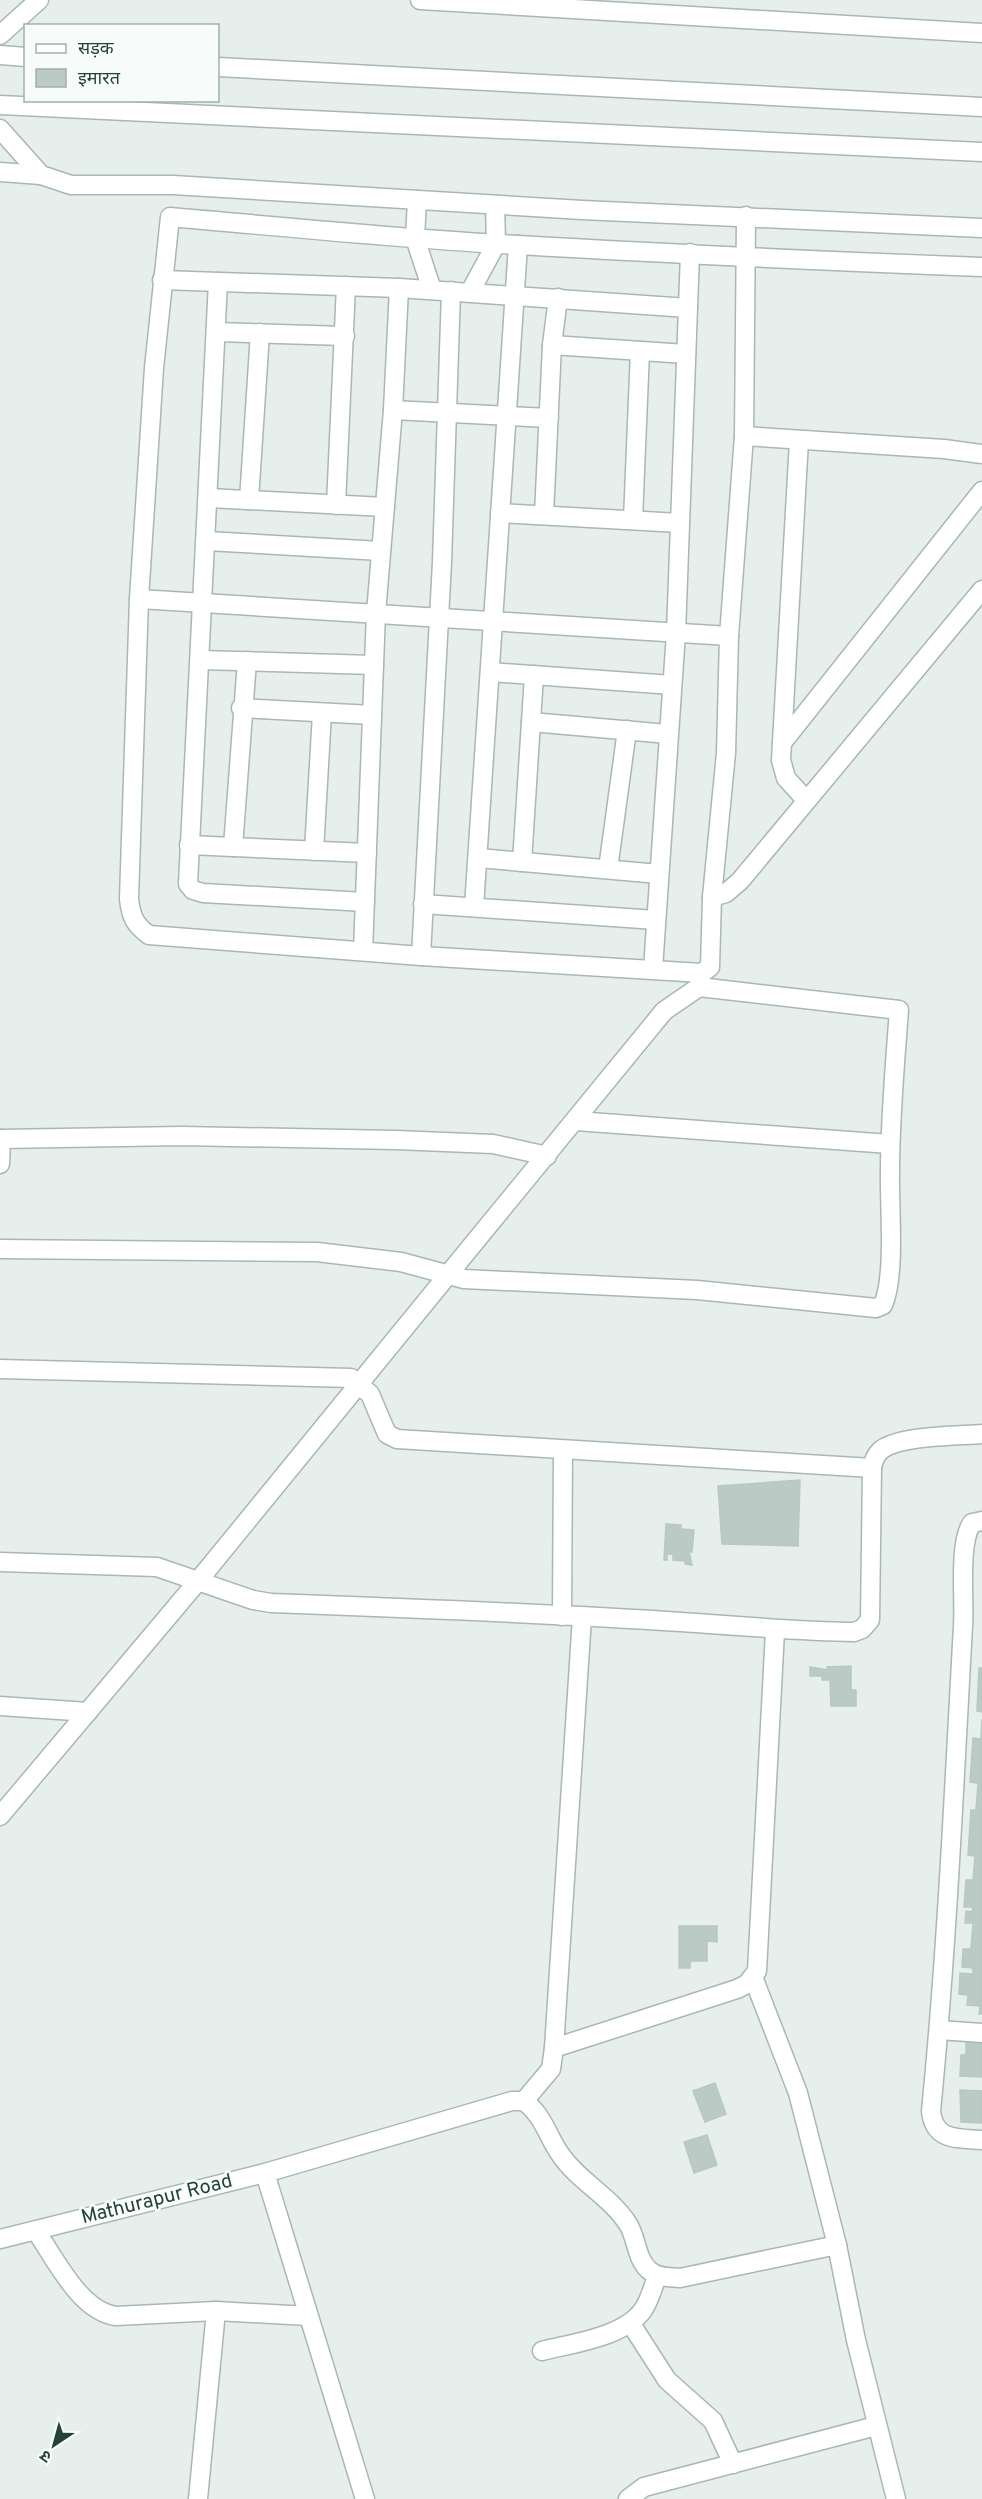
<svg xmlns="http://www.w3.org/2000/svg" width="982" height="2499" font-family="Overpass,'Noto Sans Devanagari',sans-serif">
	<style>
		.building { fill: #bbcac4; stroke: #b8c9c2; stroke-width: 1.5 }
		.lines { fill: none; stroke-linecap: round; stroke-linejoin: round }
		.minor-casing { stroke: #a8b8b2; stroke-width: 21 }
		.minor { stroke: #fff; stroke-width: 18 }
		.labels { text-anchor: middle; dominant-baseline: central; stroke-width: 5; stroke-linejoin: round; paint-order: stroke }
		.street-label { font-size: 20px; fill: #24423a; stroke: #f7fbf9 }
	</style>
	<rect width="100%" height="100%" fill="#e6efeb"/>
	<g class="building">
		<polygon points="800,1480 798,1546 722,1544 718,1486"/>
		<polygon points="666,1524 681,1525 681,1529 694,1530 692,1552 689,1552 692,1565 685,1564 685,1561 673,1560 673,1554 667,1554 667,1560 664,1560"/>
		<polygon points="851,1666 851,1690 856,1690 856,1706 831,1706 830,1680 822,1680 822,1676 810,1676 810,1667 828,1670 827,1667"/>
		<polygon points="979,1668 982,1668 982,1712 977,1711"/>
		<polygon points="982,1719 982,2014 979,2014 980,2006 967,2005 968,1995 959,1994 960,1973 973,1974 973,1968 962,1967 963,1949 971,1949 973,1923 965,1923 966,1911 972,1912 973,1907 964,1907 966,1880 973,1880 975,1856 968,1855 971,1810 976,1810 978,1783 970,1782 973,1738 981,1739"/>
		<polygon points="679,1926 717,1926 717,1942 707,1941 707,1961 690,1961 690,1968 679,1968"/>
		<polygon points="966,2041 982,2042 982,2077 960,2076 961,2055 966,2055"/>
		<polygon points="715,2083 726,2114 705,2122 693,2091"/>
		<polygon points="960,2090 982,2091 982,2123 961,2122"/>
		<polygon points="707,2135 717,2165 694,2173 684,2142"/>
	</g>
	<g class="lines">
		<defs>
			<g id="minor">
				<polyline points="420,0 982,33"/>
				<polyline points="0,35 39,0"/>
				<polyline points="0,55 26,57"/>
				<polyline points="218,67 982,107"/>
				<polyline points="0,105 982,152"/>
				<polyline points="0,129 41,175 71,185 173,185 582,210 982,228"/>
				<polyline points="0,172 41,175"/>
				<polyline points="417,200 415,238 432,290"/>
				<path d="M746,216l-2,220 -15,200 -3,117 -14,144 -2,70 -8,6 -281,-17 -272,-21c-14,-10 -18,-18 -20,-36l10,-300 15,-231 16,-151c116,10 232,22 349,28 154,9 309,16 463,22"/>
				<polyline points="162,280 399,288 688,308"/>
				<polyline points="218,282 188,884 193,890 203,893 365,902"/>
				<polyline points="470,292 496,244 495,205"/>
				<polyline points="216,332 345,336"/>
				<polyline points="552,345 686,354"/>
				<polyline points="393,410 549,418"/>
				<polyline points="744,436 944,449 982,454"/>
				<polyline points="799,440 781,760 786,778 806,800"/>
				<polyline points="209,498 385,507"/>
				<polyline points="249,500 260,333"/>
				<polyline points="336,505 346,286"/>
				<polyline points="500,513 680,523"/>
				<polyline points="544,515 552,345 558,298"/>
				<polyline points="633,520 640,351"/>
				<polyline points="207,541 381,551"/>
				<polyline points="139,599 729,636"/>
				<polyline points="200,660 374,665"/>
				<polyline points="490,672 672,685"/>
				<polyline points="241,708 372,715"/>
				<polyline points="531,722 668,734"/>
				<polyline points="782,743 982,491"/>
				<polyline points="189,845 367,853"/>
				<polyline points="233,847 247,661"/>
				<polyline points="314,851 322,713"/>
				<polyline points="478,858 659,874"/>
				<polyline points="522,862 534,675"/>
				<polyline points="608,869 627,730"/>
				<polyline points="712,897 726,893 740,881 982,590"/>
				<polyline points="423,904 656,920"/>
				<polyline points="474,907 518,245"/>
				<polyline points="363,951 376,613 393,410 399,288"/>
				<polyline points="421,956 442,562 451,291"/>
				<polyline points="653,969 676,633 690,253"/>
				<polyline points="576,1121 890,1144"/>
				<polyline points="0,1139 182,1136 396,1140 493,1144 547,1156"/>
				<polyline points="0,1164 1,1139"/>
				<path d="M0,1249l317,3 84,10 63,17 233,11 179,18 7,-3c13,-30 6,-99 7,-134 0,-53 5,-107 9,-161l-200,-23 -35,24 -217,265 -249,305 -198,235"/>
				<polyline points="0,1369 351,1378 370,1394 387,1434 397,1439 872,1468"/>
				<path d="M982,1521l-10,2c-14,20 -7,77 -9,103 -9,161 -16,324 -32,485 3,30 26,27 51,29"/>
				<path d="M0,1562l157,5 96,33 18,3c137,5 274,10 410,19 58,4 115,9 173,10l8,-3 8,-9 2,-152c1,-6 3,-12 8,-17 18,-16 78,-15 102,-17"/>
				<polyline points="562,1616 563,1450"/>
				<polyline points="0,1706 88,1712"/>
				<polyline points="753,1977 798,2093 837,2245 856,2340 896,2499"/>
				<polyline points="939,2030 982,2033"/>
				<polyline points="554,2048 737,1989 747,1984 757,1971 775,1631"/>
				<polyline points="524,2101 551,2069 554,2048 582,1617"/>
				<polyline points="265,2173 365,2499"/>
				<path d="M36,2231c20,29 44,80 80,85l100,-5 92,5"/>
				<path d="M0,2239l265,-66 247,-72h12c19,14 23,34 36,53 18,27 50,42 68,70 9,14 8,35 21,46 8,8 20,7 31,8l157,-33"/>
				<polyline points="631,2324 667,2380 713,2421 733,2464"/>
				<path d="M542,2351c31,-8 82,-14 101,-41 7,-10 10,-23 14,-34"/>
				<polyline points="198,2499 216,2311"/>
				<polyline points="628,2499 644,2487 876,2426"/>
			</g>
		</defs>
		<use href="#minor" class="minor-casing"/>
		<use href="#minor" class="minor"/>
	</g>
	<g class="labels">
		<g class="street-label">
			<text transform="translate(157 2200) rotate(-14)">Mathurapur Road</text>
		</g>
	</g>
	<rect x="24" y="24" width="195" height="78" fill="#f7fbf9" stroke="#a3b1ad" stroke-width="1.5"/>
	<rect x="36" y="44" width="30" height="9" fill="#ffffff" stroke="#a3b1ad" stroke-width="1.5"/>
	<text x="78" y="54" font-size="18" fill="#24423a">सड़क</text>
	<rect x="36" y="69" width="30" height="18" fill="#bbcac4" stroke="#a3b1ad" stroke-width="1.5"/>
	<text x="78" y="84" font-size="18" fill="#24423a">इमारत</text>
	<g transform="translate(54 2445) rotate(216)" stroke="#f7fbf9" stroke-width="4.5" paint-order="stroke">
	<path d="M0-4.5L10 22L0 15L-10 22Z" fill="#24423a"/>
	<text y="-9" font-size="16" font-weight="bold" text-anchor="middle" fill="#24423a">उ</text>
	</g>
</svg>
